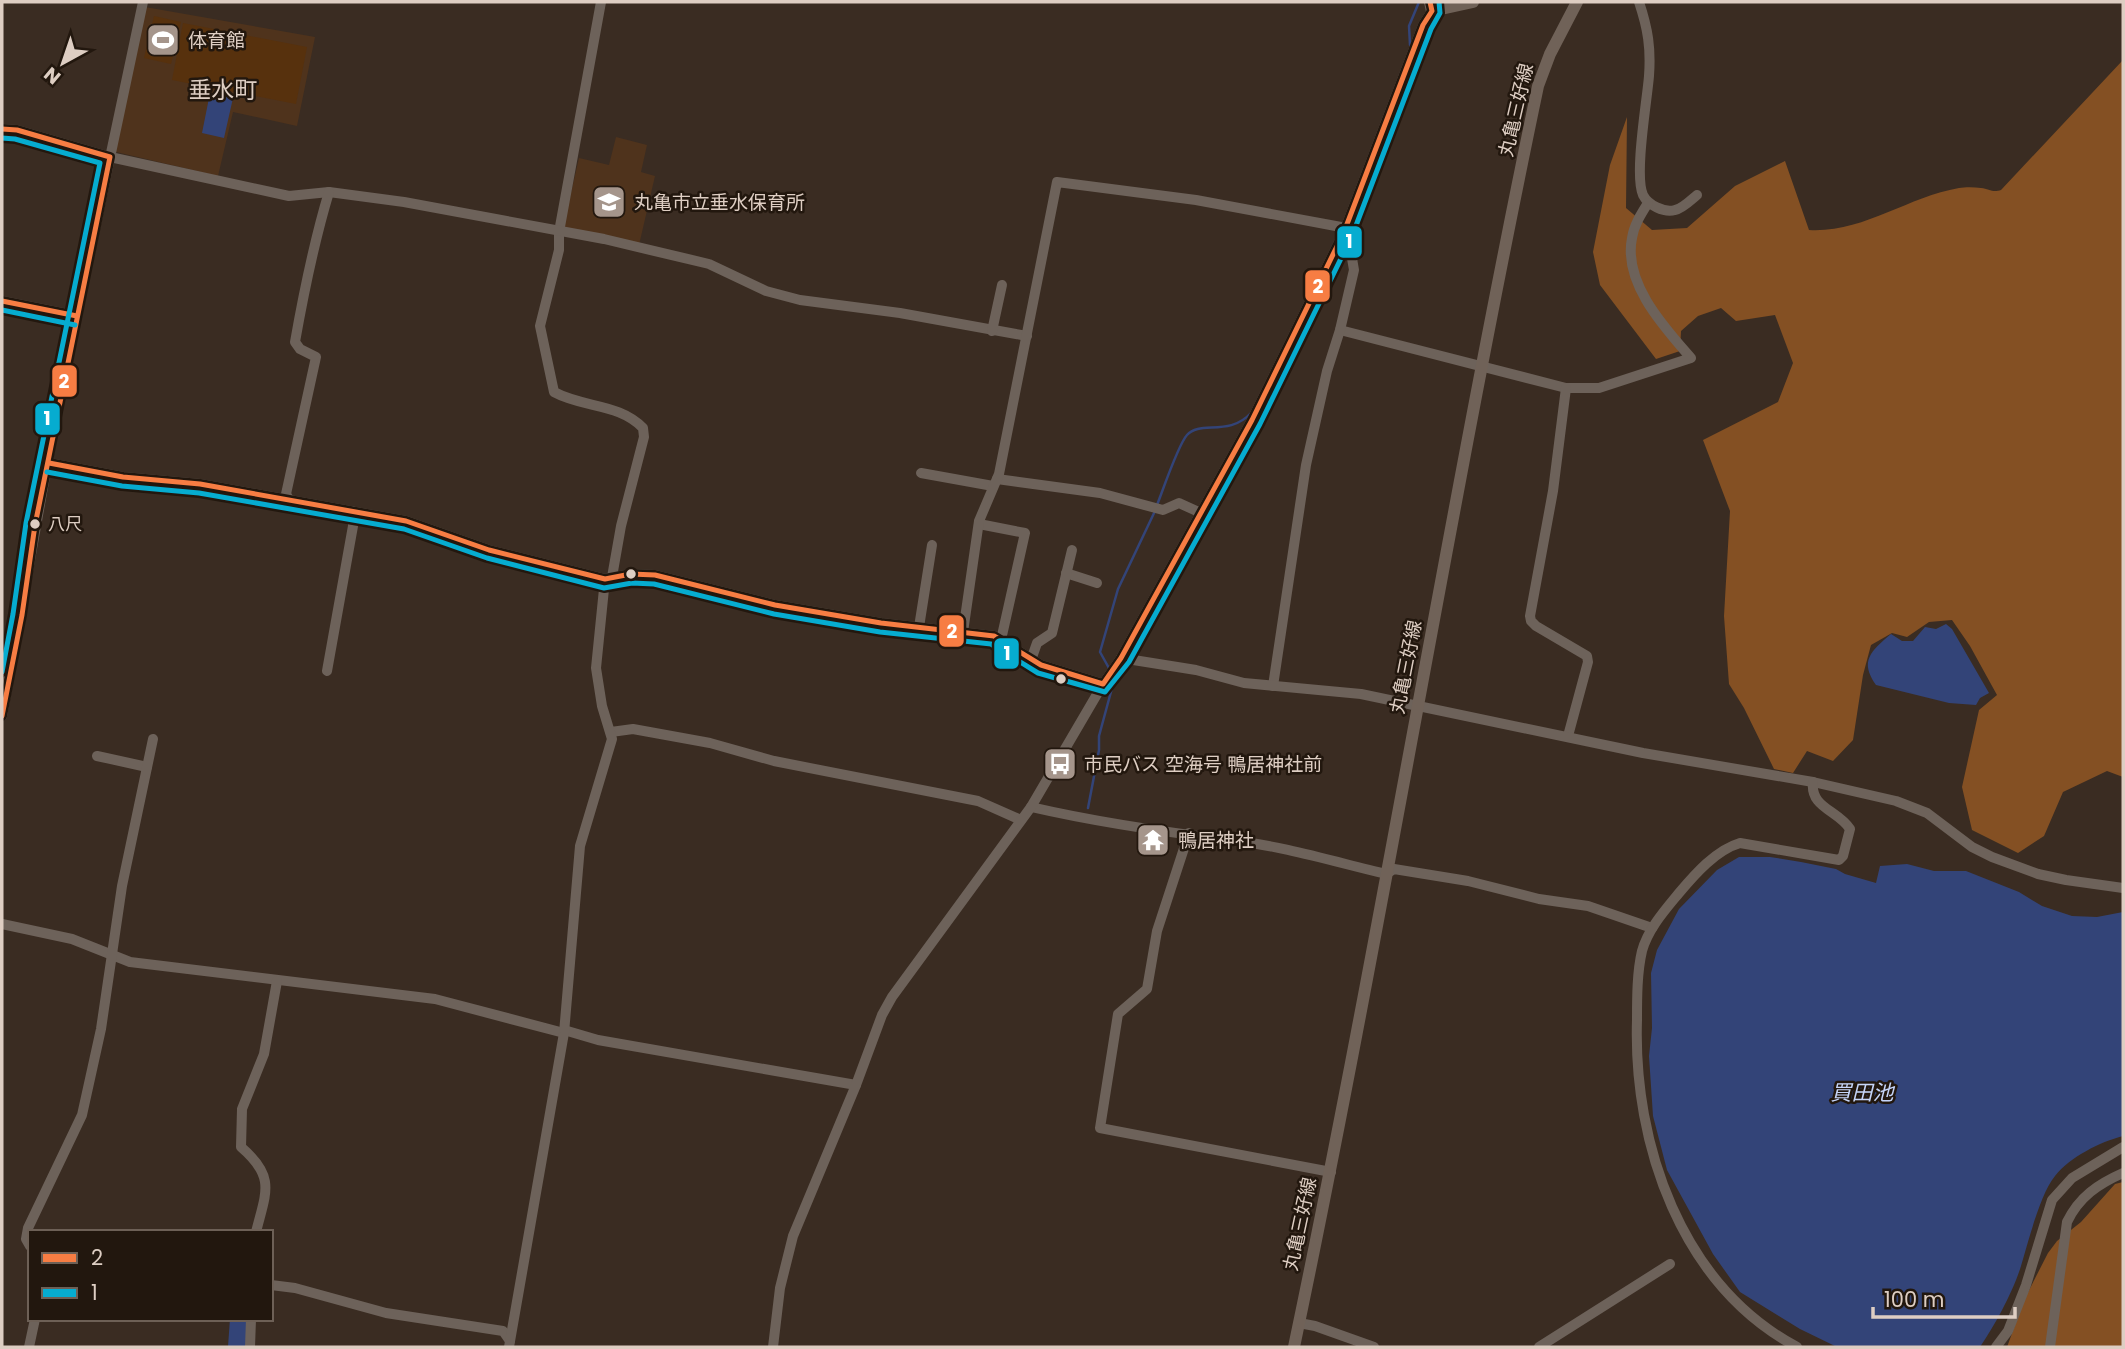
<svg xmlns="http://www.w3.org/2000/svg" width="2125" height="1349" font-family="Poppins,'Noto Sans JP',sans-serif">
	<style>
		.built { fill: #4f331c }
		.green { fill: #57310d }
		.forest { fill: #845023 }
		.water { fill: #334478 }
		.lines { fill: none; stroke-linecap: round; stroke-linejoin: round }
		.stream { stroke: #334478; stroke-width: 2.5 }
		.river { stroke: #334478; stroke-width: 18 }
		.minor { stroke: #6d625a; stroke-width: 10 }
		.major { stroke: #706258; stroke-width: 12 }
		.bus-1-casing { stroke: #22170e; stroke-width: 10 }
		.bus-2-casing { stroke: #22170e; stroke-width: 10 }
		.bus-1 { stroke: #f77d43; stroke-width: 5 }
		.bus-2 { stroke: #06acd0; stroke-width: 5 }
		.bus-dot { fill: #decec3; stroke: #22170e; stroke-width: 2.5 }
		.labels { text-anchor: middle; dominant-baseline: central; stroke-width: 5; stroke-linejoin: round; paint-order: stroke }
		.bus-label { font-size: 17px; fill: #decec3; stroke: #22170e; text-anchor: start }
		.poi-label { font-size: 19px; fill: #decec3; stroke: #22170e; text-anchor: start }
		.street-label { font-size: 19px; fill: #decec3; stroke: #22170e }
		.water-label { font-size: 21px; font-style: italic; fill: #c6d5f9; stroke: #22170e }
		.quarter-label { font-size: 23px; fill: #decec3; stroke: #22170e }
		.line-badge { stroke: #22170e; stroke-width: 2.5 }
		.badge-label { font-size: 19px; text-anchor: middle; font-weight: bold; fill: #fff }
	</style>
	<rect width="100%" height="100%" fill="#3a2c22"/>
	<g class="built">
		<polygon points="145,7 315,37 297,126 233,112 218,176 112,151"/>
		<polygon points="616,137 647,145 641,172 655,176 639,245 563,228 579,158 609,165"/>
	</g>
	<g class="green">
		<polygon points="154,16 181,22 171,64 144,58"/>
		<polygon points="183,23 307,47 296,104 172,80"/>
	</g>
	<g class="forest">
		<path d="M2123,60v717l-16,-6 -44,21 -19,44 -26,17 -46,-23 -10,-43 17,-77 18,-15 -27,-49 -18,-26 -23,2 -22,15 -15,-4 -21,12 -8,30 -10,65 -20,21 -26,-10 -14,22 -19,-4 -30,-61 -15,-24 -5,-68 6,-105 -27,-71 75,-38 15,-39 -18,-48 -39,6 -15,-13 -23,8 -17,15 -1,20 -24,8 -56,-74 -7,-33 17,-87 17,-48 -1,91 26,22 35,-2 48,-42 50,-25 24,69c54,3 98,-33 150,-42 6,-1 15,-1 22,0 8,1 12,5 20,2z"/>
		<polygon points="2123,1182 2123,1347 2007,1347 2025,1298 2048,1253 2057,1241 2081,1222 2115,1184"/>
	</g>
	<g class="water">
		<polygon points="210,93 233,98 224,138 202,133"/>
		<path d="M1946,624l6,5 37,64 -9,5 -4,7 -27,-2 -73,-18c-17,-24 -5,-34 15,-51l11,7h11l12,-14 11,2z"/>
		<path d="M1739,857h31l31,5 35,7 9,5 31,9 4,-17 27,-2 27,7h32l53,21 23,14 30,10 25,1 26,-5v224c-23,6 -53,21 -68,40 -15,18 -27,67 -34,90 -8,26 -26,59 -41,81h-143l-37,-18 -60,-37 -27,-38 -46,-84 -14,-54 -4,-60 3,-28 -1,-55 6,-23 22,-41 38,-39z"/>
	</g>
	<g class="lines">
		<g class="stream">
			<polyline points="1410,45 1409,26 1419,2"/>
			<path d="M1157,505c6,-15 21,-60 30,-70 13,-15 42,2 64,-22"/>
			<polyline points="1110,670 1100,652 1118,589 1155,511"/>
			<polyline points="1088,808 1099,750 1099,736 1112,688"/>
		</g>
		<polyline class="river" points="237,1347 239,1319"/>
		<g class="minor">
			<path d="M601,2l-42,230v18l-19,76 14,66c29,16 65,11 89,36l1,9 -23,89 -9,51"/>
			<path d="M1639,2c9,27 12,46 10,74 -2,25 -15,99 -6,119 5,10 21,18 32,15 7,-1 16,-10 22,-15"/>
			<polyline points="2,129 17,130 110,157 289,196 329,192 404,202 604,239 709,264 766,291 800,300 900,313 1027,336"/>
			<polyline points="2,301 77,316"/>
			<path d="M1340,330l226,58h33l92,-30c-27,-31 -68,-75 -59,-120 2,-13 9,-24 16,-35"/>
			<polyline points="992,331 1002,285"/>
			<polyline points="1566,388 1553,491 1530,616 1531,621 1536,626 1587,656 1588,662 1568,736"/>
			<polyline points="49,463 123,477 200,484 406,521 489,550 605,579 631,574 655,575 775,605 881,623 994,636 1041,665 1103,684"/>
			<polyline points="921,473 993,486"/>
			<polyline points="997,479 1100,493 1163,510 1179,503 1201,513"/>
			<path d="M290,501l-4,-7 30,-137 -16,-8 -5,-7c9,-51 19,-100 34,-150"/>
			<polyline points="979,524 1025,533 1001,640"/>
			<polyline points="1066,573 1097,583"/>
			<polyline points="919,627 932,545"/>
			<polyline points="963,632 979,521 999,474 1057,182 1196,200 1341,227 1349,241 1354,270 1340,330 1327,371 1306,465 1273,686"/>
			<polyline points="1121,658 1196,670 1244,683 1361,694 1643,753 1813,782 1896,801 1927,813 1972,847 1992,857 2038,874 2066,880 2123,888"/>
			<polyline points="1031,660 1037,643 1052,633 1072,550"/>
			<polyline points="327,671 353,526 352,511"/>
			<polyline points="2,716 59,398 143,2"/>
			<polyline points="611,732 633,729 710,743 774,761 978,801 1021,820"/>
			<polyline points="97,756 147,767"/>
			<path d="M1031,807c65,15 133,25 199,33 53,6 105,22 156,34l8,-5 74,12 71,18 49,7 64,22"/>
			<polyline points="1189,833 1157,931 1147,989 1118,1014 1100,1128 1331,1172"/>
			<polyline points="2,924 72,939 130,962 435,999 564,1033"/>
			<polyline points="564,1030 598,1040 856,1085"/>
			<path d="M256,1232c10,-40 20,-55 -15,-85l1,-38 22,-55 13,-73"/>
			<polyline points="30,1246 26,1239 28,1228 82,1115 101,1029 122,886 153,739"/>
			<polyline points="271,1285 295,1288 386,1313 503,1331 510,1341"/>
			<polyline points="1299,1323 1315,1326 1374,1347"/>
			<polyline points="29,1347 35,1319"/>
			<polyline points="250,1347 251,1319"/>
			<polyline points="509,1347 564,1033 580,846 612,739 602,706 596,668 605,579"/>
			<polyline points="773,1347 780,1288 793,1236 856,1085 882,1015 892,997 1031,807 1103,684 1121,658 1252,420 1344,232 1423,25 1432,11"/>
			<polyline points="1539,1347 1670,1264"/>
			<path d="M1797,1347c-116,-62 -164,-203 -160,-327 0,-22 0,-48 5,-69 6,-22 23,-41 37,-58 16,-19 37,-43 61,-50l99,17 4,-4 7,-27c-12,-19 -40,-21 -37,-47"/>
			<polyline points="1996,1347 2008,1331 2026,1285 2052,1200 2072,1178 2123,1147"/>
			<path d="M2050,1347l17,-125c12,-25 31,-38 56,-49"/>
		</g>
		<g class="major">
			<polyline points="1430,2 1432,11 1473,2"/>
			<path d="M1294,1347c88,-419 156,-842 244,-1261l12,-32 27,-52"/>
		</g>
		<defs>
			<g id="bus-1">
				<polyline points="2,129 17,130 110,157 35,525 22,615 2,716"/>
				<polyline points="2,301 77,316"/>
				<polyline points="49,463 123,477 200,484 406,521 489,550 605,579 631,574 655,575 775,605 881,623 994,636 1041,665 1103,684 1121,658 1252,420 1344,232 1423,25 1432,11 1430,2"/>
			</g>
			<g id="bus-2">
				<polyline points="2,138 15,139 100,163 26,523 13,614 2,672"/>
				<polyline points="2,310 75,325"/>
				<polyline points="47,472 122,486 199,493 404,529 487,558 604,588 632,583 654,584 774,614 880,632 991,644 1038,673 1105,692 1129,662 1260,424 1352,236 1431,29 1440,13 1439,2"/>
			</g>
		</defs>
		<use href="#bus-1" class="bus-1-casing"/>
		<use href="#bus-2" class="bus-2-casing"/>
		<use href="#bus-1" class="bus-1"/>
		<use href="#bus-2" class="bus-2"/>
	</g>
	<defs>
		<symbol id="stadium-square" viewBox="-11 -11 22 22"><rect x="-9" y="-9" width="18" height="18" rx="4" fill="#a5958b" stroke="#22170e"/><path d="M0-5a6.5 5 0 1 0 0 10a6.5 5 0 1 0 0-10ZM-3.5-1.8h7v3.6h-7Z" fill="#fff"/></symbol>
		<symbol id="school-square" viewBox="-11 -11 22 22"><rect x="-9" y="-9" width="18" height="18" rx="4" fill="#a5958b" stroke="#22170e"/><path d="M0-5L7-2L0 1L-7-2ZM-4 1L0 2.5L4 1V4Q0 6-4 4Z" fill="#fff"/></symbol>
		<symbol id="bus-square" viewBox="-11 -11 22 22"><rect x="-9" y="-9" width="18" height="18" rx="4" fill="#a5958b" stroke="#22170e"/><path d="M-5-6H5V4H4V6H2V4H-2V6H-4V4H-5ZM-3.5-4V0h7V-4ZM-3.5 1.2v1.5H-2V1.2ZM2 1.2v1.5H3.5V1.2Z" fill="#fff"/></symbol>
		<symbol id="temple-square" viewBox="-11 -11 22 22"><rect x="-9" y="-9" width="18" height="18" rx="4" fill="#a5958b" stroke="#22170e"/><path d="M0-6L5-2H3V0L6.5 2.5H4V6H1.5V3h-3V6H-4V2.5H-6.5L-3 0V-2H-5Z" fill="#fff"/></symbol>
	</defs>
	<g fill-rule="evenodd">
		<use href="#stadium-square" x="144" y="21" width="38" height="38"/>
		<use href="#school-square" x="590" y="183" width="38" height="38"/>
		<use href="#bus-square" x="1041" y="745" width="38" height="38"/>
		<use href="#temple-square" x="1134" y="821" width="38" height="38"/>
	</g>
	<g class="bus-dot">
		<circle cx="35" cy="524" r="6"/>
		<circle cx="631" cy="574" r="6"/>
		<circle cx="1061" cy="679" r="6"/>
	</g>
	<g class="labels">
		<g class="bus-label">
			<text x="48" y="524">八尺</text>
		</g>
		<g class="poi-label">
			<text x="188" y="40">体育館</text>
			<text x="634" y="202">丸亀市立垂水保育所</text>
			<text x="1084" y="764">市民バス 空海号 鴨居神社前</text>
			<text x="1178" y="840">鴨居神社</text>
		</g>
		<g class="street-label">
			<text transform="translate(1516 110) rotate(-77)">丸亀三好線</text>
			<text transform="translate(1406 667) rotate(-79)">丸亀三好線</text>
			<text transform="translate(1300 1224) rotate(-78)">丸亀三好線</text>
		</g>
		<g class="water-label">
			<text x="1862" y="1092">買田池</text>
		</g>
		<g class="quarter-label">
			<text x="223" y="90">垂水町</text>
		</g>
	</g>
	<g class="line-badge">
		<rect x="1336" y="225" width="27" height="34" rx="7" fill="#06acd0"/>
		<rect x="1304" y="269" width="27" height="34" rx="7" fill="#f77d43"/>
		<rect x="51" y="364" width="27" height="34" rx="7" fill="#f77d43"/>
		<rect x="34" y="402" width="27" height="34" rx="7" fill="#06acd0"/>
		<rect x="938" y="614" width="27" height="34" rx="7" fill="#f77d43"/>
		<rect x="993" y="637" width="27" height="33" rx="7" fill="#06acd0"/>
	</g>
	<g class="badge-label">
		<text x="1349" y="248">1</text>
		<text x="1318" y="293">2</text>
		<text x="64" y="388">2</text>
		<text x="47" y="425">1</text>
		<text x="952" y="638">2</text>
		<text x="1007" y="660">1</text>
	</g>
	<rect width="2125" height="1349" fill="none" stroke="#decec3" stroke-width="7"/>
	<rect x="28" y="1230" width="245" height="91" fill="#22170e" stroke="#6d6056" stroke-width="2"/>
	<rect x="42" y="1253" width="35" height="10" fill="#f77d43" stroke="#6d6056" stroke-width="2"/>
	<text x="91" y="1265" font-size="21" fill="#decec3">2</text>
	<rect x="42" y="1288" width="35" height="10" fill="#06acd0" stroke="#6d6056" stroke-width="2"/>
	<text x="91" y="1300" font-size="21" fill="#decec3">1</text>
	<g transform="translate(63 63) rotate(220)" stroke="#22170e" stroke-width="5" paint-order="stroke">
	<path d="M0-5L12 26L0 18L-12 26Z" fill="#decec3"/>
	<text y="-10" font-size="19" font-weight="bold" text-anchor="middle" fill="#decec3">N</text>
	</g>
	<path d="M1873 1307v10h142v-10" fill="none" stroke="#decec3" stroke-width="3.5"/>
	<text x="1884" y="1307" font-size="21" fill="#decec3" stroke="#22170e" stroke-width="5" paint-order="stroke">100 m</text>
</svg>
